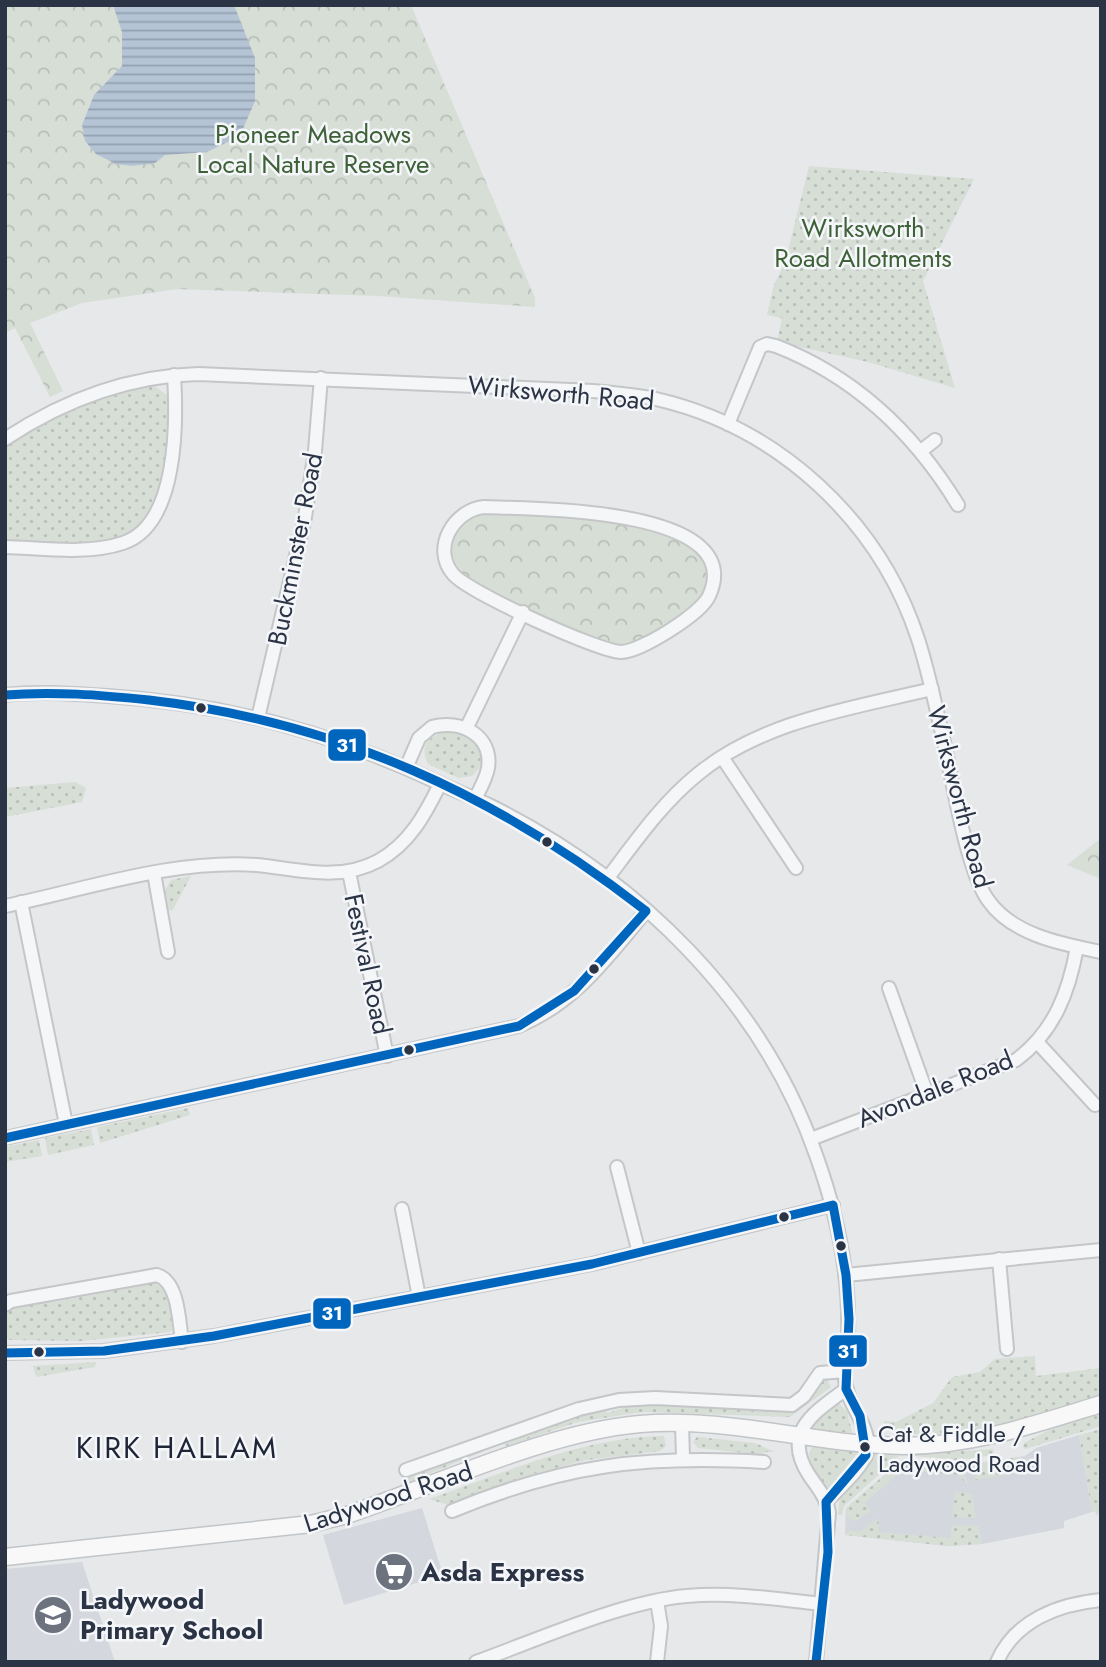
<svg xmlns="http://www.w3.org/2000/svg" width="1106" height="1667" font-family="Jost,sans-serif">
	<style>
		.built { fill: #d4d7dd }
		.grass { fill: url(#grass-dots) }
		.park { fill: url(#park-crowns) }
		.water { fill: url(#water-rules) }
		.lines { fill: none; stroke-linecap: round; stroke-linejoin: round }
		.minor-casing { stroke: #c4c6c8; stroke-width: 16 }
		.major-casing { stroke: #c2c5c8; stroke-width: 19 }
		.minor { stroke: #f5f6f7; stroke-width: 12 }
		.major { stroke: #f8f8f8; stroke-width: 16 }
		.bus-1-casing { stroke: #f4f6f9; stroke-width: 14 }
		.bus-1 { stroke: #0065bd; stroke-width: 9 }
		.bus-dot { fill: #2b3445; stroke: #f4f6f9; stroke-width: 2.5 }
		.labels { text-anchor: middle; dominant-baseline: central; stroke-width: 5; stroke-linejoin: round; paint-order: stroke }
		.bus-label { font-size: 24px; fill: #2b3445; stroke: #f4f6f9; text-anchor: start }
		.park-label { font-size: 26px; fill: #3f6138; stroke: #f4f6f9 }
		.street-label { font-size: 26px; fill: #2b3445; stroke: #f4f6f9 }
		.poi-label { font-size: 26px; font-weight: bold; fill: #2b3445; stroke: #f4f6f9; text-anchor: start }
		.quarter-label { font-size: 30px; letter-spacing: 2px; fill: #1d2536; stroke: #f4f6f9 }
		.line-badge { stroke: #f4f6f9; stroke-width: 2.5 }
		.badge-label { font-size: 19px; text-anchor: middle; font-weight: bold; fill: #fff }
	</style>
	<defs>
		<pattern id="grass-dots" width="8" height="8" patternUnits="userSpaceOnUse" patternTransform="scale(1.75)"><rect width="8" height="8" fill="#d6ded6"/><path d="M2 2h.1M6 6h.1" fill="none" stroke="#b8bfb9" stroke-width="1.8" stroke-linecap="round"/></pattern>
		<pattern id="park-crowns" width="20" height="18" patternUnits="userSpaceOnUse" patternTransform="scale(1.75)"><rect width="20" height="18" fill="#d6ded6"/><path d="M2 6a3 3 0 1 1 6 0M12 15a3 3 0 1 1 6 0" fill="none" stroke="#b8bfb9"/></pattern>
		<pattern id="water-rules" width="6" height="5" patternUnits="userSpaceOnUse" patternTransform="scale(1.75)"><rect width="6" height="5" fill="#b4c4d5"/><path d="M0 2.5h6" fill="none" stroke="#93a0af"/></pattern>
	</defs>
	<rect width="100%" height="100%" fill="#e6e8ea"/>
	<g class="built">
		<polygon points="1079,1435 1092,1512 1064,1521 1064,1528 982,1544 948,1546 845,1535 846,1508 901,1461 973,1464 1025,1456 1036,1448"/>
		<polygon points="422,1508 443,1575 344,1605 323,1535"/>
		<polygon points="82,1562 115,1662 5,1662 5,1569"/>
	</g>
	<g class="grass">
		<polygon points="809,166 974,179 923,281 955,388 868,362 777,342 782,318 767,315 774,285 785,263"/>
		<path d="M152,384l15,11c6,27 2,54 -5,80 -4,14 -6,29 -14,41 -24,39 -102,27 -143,27v-97c43,-30 95,-55 147,-62z"/>
		<path d="M451,730c19,6 31,14 31,35l-10,11 -13,2 -31,-14c-10,-22 3,-28 23,-34z"/>
		<polygon points="75,782 86,788 82,802 5,817 5,788"/>
		<polygon points="191,876 172,911 168,909 165,890 171,880"/>
		<polygon points="188,1108 190,1115 100,1143 97,1127"/>
		<polygon points="91,1129 94,1145 48,1155 45,1138"/>
		<polygon points="39,1140 42,1156 5,1162 5,1147"/>
		<path d="M154,1280c20,11 18,27 21,47l-5,5 -89,9 -72,-1 -4,-5v-20l10,-10 27,-5 11,2 61,-11 8,-6z"/>
		<path d="M1035,1356l1,20 65,-8v29l-116,34 -56,8 -2,-5c-19,1 -33,3 -44,-13l13,1 37,-19 19,-26 28,-5 15,-13z"/>
		<polygon points="96,1362 95,1367 36,1377 33,1366"/>
		<polygon points="826,1378 831,1387 790,1417 642,1412 578,1422 506,1446 504,1443 409,1482 407,1476 589,1412 604,1410 608,1413 631,1405 656,1404 796,1409 804,1404"/>
		<polygon points="837,1402 847,1411 852,1433 809,1429 809,1424"/>
		<polygon points="1101,1413 1101,1426 1025,1449 1023,1447 1024,1443 1051,1429"/>
		<polygon points="1101,1429 1101,1512 1096,1515 1095,1511 1092,1512 1079,1435"/>
		<path d="M664,1436l2,10 -6,5 -73,9 -51,13 -85,33 -22,-7c76,-26 153,-62 235,-63z"/>
		<polygon points="697,1437 755,1443 775,1452 764,1452 763,1455 698,1448 693,1442"/>
		<path d="M814,1445l45,6 -22,30 -10,7c-10,-12 -26,-28 -13,-43z"/>
		<polygon points="993,1449 994,1455 957,1460 903,1455"/>
		<polygon points="879,1452 899,1456 844,1506 842,1515 838,1515 840,1494 871,1456"/>
		<polygon points="1017,1457 1019,1473 975,1480 973,1464"/>
		<polygon points="901,1461 963,1465 968,1485 958,1475 909,1470 908,1477 902,1470 865,1503 872,1511 856,1521 847,1518 846,1508"/>
		<polygon points="955,1492 972,1493 976,1518 952,1517"/>
		<polygon points="878,1518 879,1532 950,1538 952,1525 979,1526 982,1544 948,1546 845,1535 847,1531 861,1531"/>
	</g>
	<g class="park">
		<polygon points="5,5 411,5 535,298 535,307 378,296 177,289 82,303 30,323 63,391 50,397 15,328 5,333"/>
		<path d="M484,513c45,1 181,3 211,36 33,35 -3,59 -30,78 -12,7 -28,21 -42,21 -14,0 -47,-16 -60,-22 -32,-14 -125,-43 -110,-88 5,-16 16,-21 31,-25z"/>
		<polygon points="1101,838 1101,879 1067,865"/>
	</g>
	<polygon class="water" points="113,5 234,5 255,58 255,101 240,136 207,152 165,155 155,163 132,166 116,164 96,154 85,141 82,125 94,95 122,66 122,32"/>
	<g class="lines">
		<defs>
			<g id="minor">
				<path d="M728,424l32,-77 7,-3 9,2c80,31 138,87 182,159"/>
				<path d="M5,439c59,-39 123,-63 193,-65l395,17c21,2 42,4 63,8 122,28 223,121 262,240 11,34 18,69 26,103 9,39 22,127 44,158 24,35 74,44 113,52"/>
				<polyline points="921,451 935,440"/>
				<path d="M484,507c45,2 266,-1 225,89 -8,18 -69,56 -88,56 -24,-1 -153,-60 -168,-78 -22,-26 1,-64 31,-67z"/>
				<path d="M5,547c37,1 82,8 118,-4 55,-18 54,-121 51,-168"/>
				<path d="M5,695c34,-4 69,-1 103,1 118,8 222,36 329,86 18,9 38,16 56,25 145,73 269,193 323,348 21,58 34,118 32,181 0,17 -6,38 -1,54 5,20 27,43 19,65 -7,16 -28,34 -40,47"/>
				<polyline points="258,718 305,517 315,451 321,378"/>
				<polyline points="467,727 523,612"/>
				<polyline points="722,757 796,868"/>
				<path d="M406,768l13,-30 13,-11c28,-8 61,8 56,41 -2,11 -8,21 -13,31"/>
				<polyline points="349,872 387,1056"/>
				<polyline points="154,873 168,952"/>
				<path d="M607,879c28,-37 55,-76 91,-105 64,-53 155,-66 234,-85"/>
				<polyline points="21,902 66,1124"/>
				<path d="M5,906c82,-17 168,-47 252,-41 41,4 82,17 121,-4 31,-17 47,-46 62,-77"/>
				<polyline points="889,988 927,1094"/>
				<polyline points="1037,1042 1095,1105"/>
				<path d="M5,1138l514,-112c57,-24 88,-68 127,-115"/>
				<path d="M811,1139l205,-79c38,-28 53,-68 61,-113"/>
				<polyline points="617,1167 639,1253"/>
				<polyline points="402,1209 419,1297"/>
				<polyline points="999,1259 1007,1349"/>
				<polyline points="846,1275 1101,1250"/>
				<path d="M5,1305l6,-4 146,-26c22,7 22,47 25,67"/>
				<polyline points="5,1353 104,1351 214,1336 592,1264 833,1205"/>
				<polyline points="682,1424 683,1458"/>
				<polyline points="406,1470 579,1409 619,1400 655,1398 792,1405 804,1396 820,1373 846,1371"/>
				<path d="M452,1511c111,-46 192,-56 312,-49"/>
				<path d="M476,1662c61,-22 148,-61 211,-66 44,-4 90,3 134,8"/>
				<polyline points="657,1662 661,1626 657,1601"/>
				<path d="M816,1662l13,-149c-2,-15 -12,-26 -20,-38 -28,-43 6,-63 37,-86"/>
				<path d="M997,1662c18,-42 62,-58 104,-62"/>
			</g>
			<path id="major" d="M5,1557l306,-33 36,-9c89,-30 200,-83 293,-91 86,-8 177,21 264,22 69,0 132,-22 197,-42"/>
		</defs>
		<use href="#minor" class="minor-casing"/>
		<use href="#major" class="major-casing"/>
		<use href="#minor" class="minor"/>
		<use href="#major" class="major"/>
		<defs>
			<g id="bus-1">
				<path d="M5,695c48,-4 96,0 144,5 189,22 348,95 497,211l-72,80 -55,35 -514,112"/>
				<polyline points="5,1353 104,1351 214,1336 592,1264 833,1205 846,1275 849,1319 846,1389 860,1416 866,1455 826,1502 828,1552 816,1662"/>
			</g>
		</defs>
		<use href="#bus-1" class="bus-1-casing"/>
		<use href="#bus-1" class="bus-1"/>
	</g>
	<defs>
		<symbol id="supermarket-disc" viewBox="-11 -11 22 22"><circle r="9.5" fill="#6c737f" stroke="#f4f6f9"/><path d="M-6-5.5h2.5l.6 2H6L4.5 2H-2.5L-4.4-4H-6ZM-1.5 3.2a1.3 1.3 0 1 0 .1 0ZM3 3.2a1.3 1.3 0 1 0 .1 0Z" fill="#fff"/></symbol>
		<symbol id="school-disc" viewBox="-11 -11 22 22"><circle r="9.5" fill="#6c737f" stroke="#f4f6f9"/><path d="M0-5L7-2L0 1L-7-2ZM-4 1L0 2.5L4 1V4Q0 6-4 4Z" fill="#fff"/></symbol>
	</defs>
	<g fill-rule="evenodd">
		<use href="#supermarket-disc" x="372" y="1550" width="44" height="44"/>
		<use href="#school-disc" x="31" y="1593" width="44" height="44"/>
	</g>
	<g class="bus-dot">
		<circle cx="201" cy="708" r="6"/>
		<circle cx="547" cy="842" r="6"/>
		<circle cx="594" cy="969" r="6"/>
		<circle cx="409" cy="1050" r="6"/>
		<circle cx="784" cy="1217" r="6"/>
		<circle cx="841" cy="1246" r="6"/>
		<circle cx="39" cy="1352" r="6"/>
		<circle cx="865" cy="1447" r="6"/>
	</g>
	<g class="labels">
		<g class="bus-label">
			<text x="878" y="1433">Cat &amp; Fiddle /<tspan x="878" dy="30">Ladywood Road</tspan></text>
		</g>
		<g class="park-label">
			<text x="313" y="134">Pioneer Meadows<tspan x="313" dy="30">Local Nature Reserve</tspan></text>
			<text x="863" y="228">Wirksworth<tspan x="863" dy="30">Road Allotments</tspan></text>
		</g>
		<g class="street-label">
			<text transform="translate(561 393) rotate(5)">Wirksworth Road</text>
			<text transform="translate(295 549) rotate(-79)">Buckminster Road</text>
			<text transform="translate(960 797) rotate(75)">Wirksworth Road</text>
			<text transform="translate(368 964) rotate(78)">Festival Road</text>
			<text transform="translate(935 1089) rotate(-22)">Avondale Road</text>
			<text transform="translate(388 1497) rotate(-18)">Ladywood Road</text>
		</g>
		<g class="poi-label">
			<text x="421" y="1572">Asda Express</text>
			<text x="80" y="1600">Ladywood<tspan x="80" dy="30">Primary School</tspan></text>
		</g>
		<g class="quarter-label">
			<text x="177" y="1447">KIRK HALLAM</text>
		</g>
	</g>
	<g class="line-badge">
		<rect x="327" y="728" width="40" height="34" rx="7" fill="#0065bd"/>
		<rect x="312" y="1297" width="40" height="33" rx="7" fill="#0065bd"/>
		<rect x="828" y="1334" width="40" height="34" rx="7" fill="#0065bd"/>
	</g>
	<g class="badge-label">
		<text x="347" y="752">31</text>
		<text x="332" y="1320">31</text>
		<text x="848" y="1358">31</text>
	</g>
	<rect width="1106" height="1667" fill="none" stroke="#2b3445" stroke-width="14"/>
</svg>
